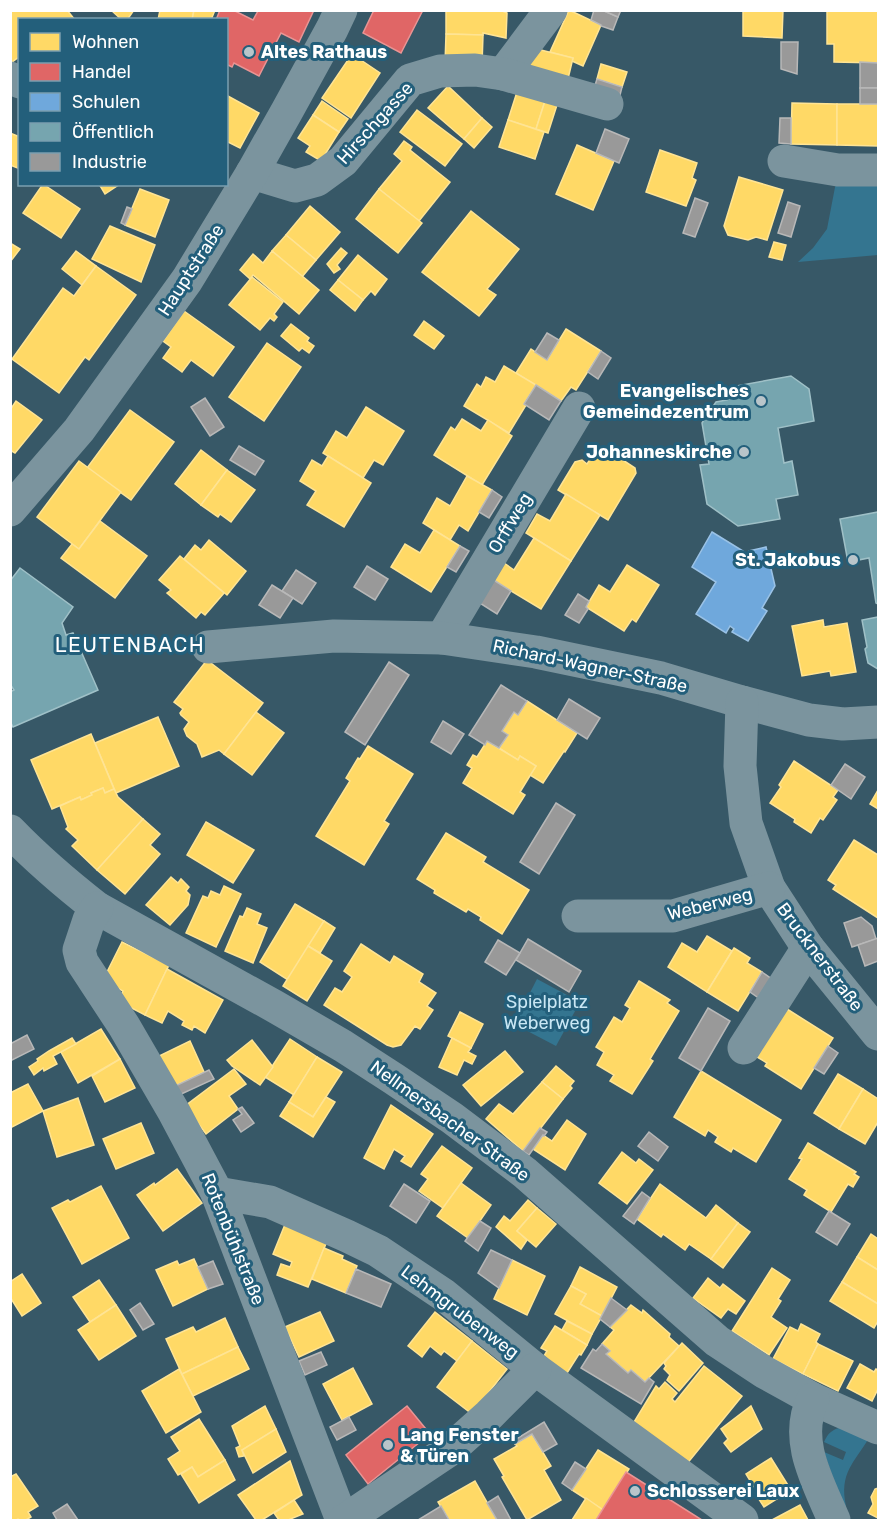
<svg xmlns="http://www.w3.org/2000/svg" width="889" height="1531" font-family="Rubik,sans-serif">
	<style>
		.green { fill: #347590 }
		.homes { fill: #ffd966; stroke: #ffe494; stroke-width: 1.5 }
		.shops { fill: #e06666; stroke: #e99494; stroke-width: 1.5 }
		.schools { fill: #6fa8dc; stroke: #9ac2e6; stroke-width: 1.5 }
		.public { fill: #76a5af; stroke: #9fc0c7; stroke-width: 1.5 }
		.industry { fill: #999; stroke: #b8b8b8; stroke-width: 1.5 }
		.lines { fill: none; stroke-linecap: round; stroke-linejoin: round }
		.minor { stroke: #7b949e; stroke-width: 33 }
		.poi-dot { fill: #b9c5ca; stroke: #235f7b; stroke-width: 2 }
		.labels { text-anchor: middle; dominant-baseline: central; stroke-width: 6; stroke-linejoin: round; paint-order: stroke }
		.poi-label { font-size: 18px; font-weight: bold; fill: #fff; stroke: #235f7b; text-anchor: start }
		.street-label { font-size: 18px; fill: #fff; stroke: #235f7b }
		.park-label { font-size: 18px; fill: #c9e7f4; stroke: #235f7b }
		.quarter-label { font-size: 21px; letter-spacing: 1.5px; fill: #fff; stroke: #235f7b }
	</style>
	<rect width="100%" height="100%" fill="#375867"/>
	<g class="green">
		<polygon points="836,182 878,183 878,255 798,262 813,248 827,229"/>
		<polygon points="537,979 580,1002 556,1046 514,1024"/>
		<path d="M841,1427l28,11c-15,25 -30,35 -23,68l-3,1 -19,-55 19,8 3,-8 -22,-10c4,-9 8,-12 17,-15z"/>
	</g>
	<g class="homes">
		<polygon points="10,10 67,10 75,20 20,20 20,56 12,62 10,61"/>
		<polygon points="111,10 134,10 127,20 122,20"/>
		<polygon points="160,10 194,10 192,20 158,20"/>
		<polygon points="194,10 215,10 211,20 192,20"/>
		<polygon points="446,10 500,10 507,13 506,38 483,33 483,35 446,34"/>
		<polygon points="569,10 601,25 583,66 572,61 573,58 550,52"/>
		<polygon points="743,10 783,10 782,38 743,36"/>
		<polygon points="827,10 878,10 878,63 834,62 834,44 827,44"/>
		<polygon points="446,34 483,35 482,65 445,64"/>
		<polygon points="533,48 573,58 566,87 525,76"/>
		<polygon points="352,54 380,73 351,118 322,98"/>
		<polygon points="601,64 627,72 622,87 597,79"/>
		<polygon points="448,86 482,118 464,139 428,108"/>
		<polygon points="517,92 545,101 536,129 508,120"/>
		<polygon points="226,95 259,113 240,148 226,141"/>
		<polygon points="322,101 348,119 339,132 313,115"/>
		<polygon points="545,101 557,105 548,133 536,129"/>
		<polygon points="792,103 837,104 837,145 791,144"/>
		<polygon points="837,104 878,104 878,146 837,145"/>
		<polygon points="417,110 462,144 445,166 400,132"/>
		<polygon points="313,115 339,132 321,161 306,152 310,146 298,138"/>
		<polygon points="482,118 492,127 474,148 464,139"/>
		<polygon points="508,120 544,132 535,159 499,147"/>
		<polygon points="10,133 20,137 20,169 10,165"/>
		<polygon points="404,141 412,147 410,150 450,182 419,221 379,189 402,161 394,154"/>
		<polygon points="577,145 614,161 593,210 556,194"/>
		<polygon points="660,150 697,163 692,178 696,180 686,206 646,192"/>
		<polygon points="739,177 783,190 767,240 756,237 748,240 728,235 724,226"/>
		<polygon points="43,184 80,209 61,238 23,213"/>
		<polygon points="99,184 120,184 105,194"/>
		<polygon points="140,189 169,200 155,237 125,225"/>
		<polygon points="379,189 422,223 398,253 356,219"/>
		<polygon points="310,206 340,232 316,260 286,235"/>
		<polygon points="471,211 519,249 487,289 496,295 479,316 422,272"/>
		<polygon points="110,226 155,245 141,282 92,259"/>
		<polygon points="286,235 316,260 302,277 272,251"/>
		<polygon points="774,242 786,245 782,260 769,257"/>
		<polygon points="10,243 20,249 10,262"/>
		<polygon points="341,248 347,253 337,265 340,269 334,273 327,264"/>
		<polygon points="76,251 96,266 82,285 62,269"/>
		<polygon points="272,251 319,290 299,314 253,275 250,279 240,270 253,254 263,263"/>
		<polygon points="358,255 387,279 375,295 371,291 363,300 338,280"/>
		<polygon points="96,266 136,295 89,360 85,357 59,393 12,359 63,288 74,296"/>
		<polygon points="252,277 283,302 274,314 277,317 274,321 270,318 260,330 229,305"/>
		<polygon points="338,280 363,300 355,311 330,290"/>
		<polygon points="184,311 234,347 213,376 191,360 182,372 163,358 171,347 163,341"/>
		<polygon points="424,321 444,336 434,349 414,335"/>
		<polygon points="291,324 309,338 307,341 314,346 309,353 302,348 299,351 281,336"/>
		<polygon points="566,329 601,351 576,390 571,387 561,401 516,373 531,349 547,360"/>
		<polygon points="267,343 301,367 264,421 229,397"/>
		<polygon points="504,366 536,385 524,404 526,405 509,433 464,406 477,384 481,387 486,377 495,382"/>
		<polygon points="16,401 42,420 15,453 10,450 10,410"/>
		<polygon points="366,407 404,431 383,465 374,460 363,478 323,453 336,431 347,438"/>
		<polygon points="130,410 174,442 131,500 87,468"/>
		<polygon points="462,419 481,431 488,420 512,436 482,485 434,455 451,427 455,430"/>
		<polygon points="603,447 635,468 636,473 608,520 558,490 575,462 582,460 587,464 597,449"/>
		<polygon points="201,450 227,470 201,505 175,484"/>
		<polygon points="328,456 371,483 344,527 307,505 316,491 300,481 312,460 322,466"/>
		<polygon points="79,461 121,492 79,549 37,517"/>
		<polygon points="227,470 255,490 231,522 220,514 218,517 201,505"/>
		<polygon points="467,476 492,490 468,531 459,525 450,540 423,523 437,498 450,506"/>
		<polygon points="566,494 600,515 571,561 526,533 537,514 550,521"/>
		<polygon points="100,521 147,556 115,598 61,558 72,544 79,549"/>
		<polygon points="434,530 460,546 431,592 391,567 405,544 420,553"/>
		<polygon points="534,538 571,561 541,609 493,580 504,563 514,570"/>
		<polygon points="209,540 246,571 227,595 184,559 195,545 201,550"/>
		<polygon points="180,556 224,593 205,615 201,612 196,618 167,593 171,590 159,580"/>
		<polygon points="627,565 659,585 636,622 632,619 624,631 586,607 599,585 610,592"/>
		<polygon points="823,620 824,627 847,623 856,672 831,676 830,671 802,676 792,626"/>
		<polygon points="207,660 263,703 224,754 219,750 202,757 197,744 187,736 184,729 189,722 181,715 180,713 183,709 174,702"/>
		<polygon points="527,701 577,733 565,752 564,751 543,783 530,775 536,766 520,756 518,760 499,748 508,735 502,731 514,712 518,715"/>
		<polygon points="256,712 284,733 252,775 224,754"/>
		<polygon points="158,717 179,766 116,793 95,743"/>
		<polygon points="91,734 114,789 105,793 103,788 91,793 92,795 81,800 80,797 52,809 31,760"/>
		<polygon points="487,741 518,760 520,756 536,766 520,792 525,795 513,814 463,783 472,768 467,765 473,755 477,757"/>
		<polygon points="368,746 413,774 384,821 389,824 364,865 316,836 350,781 346,778 358,758 360,759"/>
		<polygon points="794,761 838,790 833,797 837,800 823,820 820,818 811,833 794,822 795,819 770,803 781,787 779,785"/>
		<polygon points="103,788 105,793 114,789 118,797 143,819 97,870 72,846 78,840 66,829 68,827 60,806 80,797 81,800 92,795 91,793"/>
		<polygon points="878,790 878,809 870,804"/>
		<polygon points="143,819 160,834 150,845 160,854 125,894 97,870"/>
		<polygon points="206,822 254,850 233,883 187,855"/>
		<polygon points="446,833 486,857 483,862 529,890 502,934 480,920 481,917 468,909 466,912 434,893 435,890 417,879"/>
		<polygon points="854,840 878,855 878,918 833,889 836,885 828,880"/>
		<polygon points="171,877 178,883 181,879 189,887 186,891 190,895 188,905 170,925 146,905"/>
		<polygon points="224,886 241,894 216,947 186,933 203,896 208,898 211,891 220,895"/>
		<polygon points="295,904 324,921 288,980 260,962"/>
		<polygon points="247,908 261,914 257,924 267,928 253,963 225,951 240,916 243,917"/>
		<polygon points="324,921 335,928 320,953 308,946"/>
		<polygon points="707,936 732,951 707,992 668,967 682,943 697,952"/>
		<polygon points="122,942 169,965 145,1015 118,1001 123,991 103,980"/>
		<polygon points="361,944 390,963 394,956 423,974 419,982 436,993 427,1006 433,1010 420,1029 415,1026 401,1045 393,1047 387,1045 324,1005 335,988 342,992 352,977 344,971"/>
		<polygon points="308,946 332,961 307,1001 283,986"/>
		<polygon points="734,948 750,958 747,963 762,972 738,1011 707,992"/>
		<polygon points="167,969 223,1000 205,1033 194,1026 192,1030 182,1025 184,1021 168,1011 162,1023 145,1015"/>
		<polygon points="639,981 670,1000 667,1003 679,1011 650,1059 653,1061 632,1094 610,1081 614,1075 597,1065 604,1052 596,1047 614,1017 622,1022 630,1008 625,1005"/>
		<polygon points="787,1009 833,1038 801,1089 765,1066 767,1063 757,1057"/>
		<polygon points="460,1012 483,1024 471,1048 448,1036"/>
		<polygon points="101,1029 120,1059 78,1083 61,1052"/>
		<polygon points="72,1038 76,1044 53,1056 57,1064 44,1071 43,1068 34,1075 29,1067 38,1061 37,1059 49,1051"/>
		<polygon points="452,1038 471,1048 468,1052 476,1056 472,1064 464,1060 457,1075 439,1067"/>
		<polygon points="290,1039 317,1057 294,1095 265,1077"/>
		<polygon points="252,1040 273,1067 260,1085 232,1066 227,1060"/>
		<polygon points="190,1041 204,1072 173,1087 159,1056"/>
		<polygon points="505,1051 523,1072 481,1106 463,1085"/>
		<polygon points="317,1057 342,1072 313,1117 289,1102"/>
		<polygon points="120,1059 135,1088 105,1102 92,1076"/>
		<polygon points="556,1066 574,1081 570,1086 572,1088 563,1099 542,1082"/>
		<polygon points="234,1069 246,1084 229,1096 238,1109 206,1134 185,1106"/>
		<polygon points="701,1071 781,1120 756,1162 733,1148 731,1152 715,1142 718,1137 708,1130 705,1136 674,1117"/>
		<polygon points="838,1074 863,1089 839,1129 814,1113"/>
		<polygon points="542,1082 563,1099 523,1151 486,1119 499,1104 513,1114"/>
		<polygon points="28,1084 43,1111 10,1128 10,1093"/>
		<polygon points="863,1089 878,1099 878,1122 865,1144 839,1129"/>
		<polygon points="326,1097 335,1102 313,1137 280,1116 289,1102 313,1117"/>
		<polygon points="78,1098 94,1145 57,1157 43,1111"/>
		<polygon points="391,1105 433,1134 411,1167 401,1161 405,1156 394,1149 384,1169 364,1158"/>
		<polygon points="567,1120 586,1134 565,1170 533,1149 543,1135 552,1141"/>
		<polygon points="141,1123 154,1153 116,1169 103,1139"/>
		<polygon points="808,1143 856,1172 854,1174 859,1177 853,1187 848,1184 831,1212 804,1195 807,1190 789,1179 802,1159 799,1158"/>
		<polygon points="442,1146 472,1168 443,1208 419,1191 428,1179 421,1174"/>
		<polygon points="622,1152 636,1163 639,1159 653,1170 627,1204 599,1183"/>
		<polygon points="177,1169 202,1203 163,1231 137,1195 154,1183 155,1185"/>
		<polygon points="461,1183 491,1205 468,1238 437,1216"/>
		<polygon points="660,1184 706,1218 716,1205 738,1223 711,1259 689,1244 685,1250 663,1234 661,1237 637,1219"/>
		<polygon points="101,1186 129,1238 82,1264 52,1208 68,1200 70,1202"/>
		<polygon points="528,1200 537,1208 517,1231 527,1240 521,1249 496,1227 504,1216 510,1221"/>
		<polygon points="537,1208 556,1224 536,1247 517,1231"/>
		<polygon points="286,1222 328,1239 308,1287 277,1275 281,1264 290,1267 292,1262 273,1254"/>
		<polygon points="738,1223 750,1232 723,1268 711,1259"/>
		<polygon points="871,1234 878,1239 878,1270 857,1257"/>
		<polygon points="324,1248 343,1256 342,1259 357,1266 346,1293 312,1279"/>
		<polygon points="857,1257 878,1270 878,1304 842,1282"/>
		<polygon points="194,1259 208,1289 173,1306 156,1270 177,1261 179,1265"/>
		<polygon points="512,1260 545,1276 527,1315 494,1299"/>
		<polygon points="580,1267 617,1287 602,1316 580,1304 586,1294 571,1286"/>
		<polygon points="772,1268 790,1280 778,1299 781,1301 771,1317 787,1328 769,1355 732,1331"/>
		<polygon points="22,1274 41,1303 22,1316 10,1297 10,1282"/>
		<polygon points="708,1278 720,1288 723,1284 745,1301 736,1314 728,1309 721,1318 693,1298"/>
		<polygon points="99,1280 116,1305 90,1322 73,1297"/>
		<polygon points="842,1282 878,1304 878,1321 874,1328 830,1301"/>
		<polygon points="571,1286 586,1294 580,1304 602,1316 592,1334 555,1314"/>
		<polygon points="116,1305 136,1336 99,1360 78,1330"/>
		<polygon points="631,1305 642,1313 643,1310 670,1334 669,1337 679,1346 645,1382 631,1370 628,1373 606,1354 610,1351 602,1344 614,1330 610,1327"/>
		<polygon points="320,1312 334,1341 299,1357 285,1327"/>
		<polygon points="435,1312 472,1341 457,1361 444,1351 441,1355 430,1346 422,1357 408,1346"/>
		<polygon points="225,1318 238,1347 182,1374 166,1339 193,1327 196,1332"/>
		<polygon points="567,1321 592,1334 587,1345 562,1330"/>
		<polygon points="801,1324 820,1334 816,1342 818,1344 803,1374 773,1359 790,1327 798,1331"/>
		<polygon points="555,1326 587,1345 581,1355 579,1354 562,1381 538,1366 547,1351 541,1348"/>
		<polygon points="472,1341 507,1369 472,1414 437,1387"/>
		<polygon points="682,1343 703,1363 679,1391 667,1380 670,1375 664,1369 666,1366 664,1363"/>
		<polygon points="818,1344 853,1361 838,1391 803,1374"/>
		<polygon points="238,1347 249,1369 193,1396 182,1374"/>
		<polygon points="860,1364 874,1372 876,1369 878,1371 878,1389 872,1401 847,1388"/>
		<polygon points="704,1366 742,1396 686,1465 634,1422 656,1386 659,1389 665,1382 677,1393 672,1399 675,1402"/>
		<polygon points="353,1368 372,1404 342,1420 323,1384"/>
		<polygon points="179,1369 201,1412 166,1433 142,1391"/>
		<polygon points="265,1406 276,1429 242,1450 244,1456 239,1457 236,1448 240,1446 232,1426"/>
		<polygon points="751,1406 762,1429 731,1452 724,1443 728,1439 721,1429"/>
		<polygon points="199,1419 225,1460 198,1477 192,1467 178,1475 168,1459 180,1451 171,1437"/>
		<polygon points="276,1429 286,1452 253,1473 242,1450"/>
		<polygon points="532,1434 551,1466 544,1470 561,1500 527,1520 502,1477 504,1476 494,1459 517,1446 515,1444"/>
		<polygon points="598,1450 629,1469 603,1510 572,1490"/>
		<polygon points="771,1458 791,1490 764,1507 755,1493 757,1492 746,1474"/>
		<polygon points="225,1460 235,1480 199,1503 181,1474 192,1467 198,1477"/>
		<polygon points="290,1461 302,1495 262,1520 256,1520 238,1495"/>
		<polygon points="16,1474 38,1506 28,1512 31,1517 26,1520 20,1520 18,1519 16,1520 10,1520 10,1477"/>
		<polygon points="475,1481 497,1520 449,1520 438,1502"/>
		<polygon points="878,1488 878,1518 868,1513 873,1504 871,1497 875,1489"/>
		<polygon points="586,1498 603,1510 596,1520 572,1520"/>
		<polygon points="294,1500 303,1514 288,1520 279,1520 274,1513"/>
		<polygon points="800,1505 808,1520 772,1520"/>
	</g>
	<g class="shops">
		<polygon points="220,10 233,10 253,20 258,11 314,10 299,42 281,33 259,76 234,63 232,67 226,64 226,20 216,20"/>
		<polygon points="374,10 423,10 401,53 363,33"/>
		<polygon points="407,1406 430,1434 368,1484 346,1455"/>
		<polygon points="626,1472 702,1520 596,1520"/>
	</g>
	<polygon class="schools" points="712,532 743,551 740,556 745,559 749,551 766,547 775,586 762,608 767,611 748,641 732,632 734,629 730,626 726,633 696,614 716,582 692,567"/>
	<g class="public">
		<polygon points="791,376 809,389 814,421 778,428 784,463 792,461 798,495 776,499 780,519 738,526 707,504 700,465 709,464 702,423 716,402 727,400 725,388"/>
		<polygon points="878,512 878,604 876,603 869,558 848,562 840,519"/>
		<polygon points="20,568 73,607 62,623 66,635 73,633 98,690 13,727 10,721 10,692 14,690 10,684 10,581"/>
		<polygon points="878,617 878,674 878,669 868,663 865,649 867,647 862,620"/>
	</g>
	<g class="industry">
		<polygon points="594,10 602,10 618,17 613,30 601,26 601,25 591,20"/>
		<polygon points="602,10 621,10 618,17"/>
		<polygon points="781,42 798,42 797,74 781,69"/>
		<polygon points="860,62 878,63 878,88 860,88"/>
		<polygon points="597,79 622,87 618,103 592,95"/>
		<rect x="860" y="88" width="18" height="16"/>
		<polygon points="780,118 791,118 791,144 779,143"/>
		<polygon points="605,129 629,139 619,163 596,153"/>
		<polygon points="695,198 708,203 695,237 683,233"/>
		<polygon points="788,202 800,206 791,237 778,233"/>
		<polygon points="127,207 132,209 125,225 121,223"/>
		<polygon points="547,333 559,340 547,360 535,352"/>
		<polygon points="601,351 611,358 598,379 588,372"/>
		<polygon points="536,385 561,401 549,420 524,404"/>
		<polygon points="205,398 224,427 210,436 191,407"/>
		<polygon points="239,446 264,461 255,475 230,460"/>
		<polygon points="492,490 502,497 489,518 479,512"/>
		<polygon points="460,546 469,551 456,572 447,567"/>
		<polygon points="367,566 388,579 375,600 354,587"/>
		<polygon points="296,570 316,583 302,604 282,591"/>
		<polygon points="489,577 511,591 497,614 475,600"/>
		<polygon points="272,585 293,598 280,618 259,605"/>
		<polygon points="578,594 589,601 586,607 588,609 579,623 565,615"/>
		<polygon points="389,662 409,675 365,745 345,732"/>
		<polygon points="501,685 527,701 518,715 514,712 502,731 508,735 499,748 487,741 485,745 469,735"/>
		<polygon points="569,699 600,718 587,739 557,720"/>
		<polygon points="443,721 464,734 451,754 431,742"/>
		<polygon points="845,764 865,777 851,799 831,785"/>
		<polygon points="556,803 575,815 539,874 520,862"/>
		<polygon points="861,917 872,926 876,939 852,947 844,923"/>
		<polygon points="878,938 878,961 865,966 858,945"/>
		<polygon points="528,939 581,971 569,992 516,960"/>
		<polygon points="498,940 520,953 506,975 485,962"/>
		<polygon points="762,972 772,979 760,999 750,992"/>
		<polygon points="708,1008 730,1021 701,1071 679,1058"/>
		<polygon points="27,1035 34,1049 10,1061 10,1044"/>
		<polygon points="828,1046 838,1053 824,1074 814,1068"/>
		<polygon points="209,1070 214,1079 177,1096 173,1087"/>
		<polygon points="242,1107 254,1123 241,1132 233,1120 242,1114 238,1109"/>
		<polygon points="540,1128 547,1132 544,1136 543,1135 529,1155 523,1151"/>
		<polygon points="649,1132 668,1147 658,1161 638,1146"/>
		<polygon points="404,1184 430,1201 416,1223 390,1206"/>
		<polygon points="642,1192 650,1198 634,1224 623,1216"/>
		<polygon points="829,1211 850,1224 837,1245 816,1232"/>
		<polygon points="480,1221 491,1228 478,1251 465,1241"/>
		<polygon points="491,1250 512,1260 499,1288 478,1273"/>
		<polygon points="213,1261 223,1284 208,1289 198,1267"/>
		<polygon points="356,1269 391,1284 381,1307 346,1293"/>
		<polygon points="611,1298 627,1310 610,1327 600,1319"/>
		<polygon points="140,1303 154,1324 143,1330 130,1310"/>
		<polygon points="602,1344 610,1351 606,1354 628,1373 631,1370 645,1382 649,1378 654,1382 641,1404 581,1368 593,1349 596,1351"/>
		<polygon points="321,1352 327,1365 305,1375 299,1361"/>
		<polygon points="349,1417 356,1430 337,1440 330,1427"/>
		<polygon points="544,1422 557,1444 543,1452 532,1434 515,1444 513,1441"/>
		<polygon points="575,1462 586,1469 572,1490 562,1483"/>
		<polygon points="498,1496 511,1520 497,1520 487,1503"/>
		<polygon points="67,1504 78,1520 57,1520 53,1513"/>
		<polygon points="441,1506 449,1520 418,1520"/>
	</g>
	<g class="lines">
		<g class="minor">
			<polyline points="503,74 551,10"/>
			<polyline points="10,78 20,82"/>
			<polyline points="784,161 838,170 878,170"/>
			<polyline points="252,173 295,186 317,180 343,161 410,80 440,71 475,70 503,74 607,104"/>
			<polyline points="10,510 79,430 187,280 252,173 287,111 332,29 341,10"/>
			<polyline points="442,638 579,408"/>
			<polyline points="208,647 334,636 442,638 536,652 661,678 742,702 809,720 843,724 878,722"/>
			<polyline points="742,702 740,766 746,823 769,888 808,948 878,1034"/>
			<path d="M10,831c28,29 55,52 87,77l177,98 69,40 51,33 58,39 73,55 192,168 47,31 49,27 65,29"/>
			<polyline points="97,908 89,920 79,950 82,962 124,1026 174,1112 217,1193 342,1520"/>
			<polyline points="578,916 673,916 769,888"/>
			<polyline points="744,1048 808,948"/>
			<polyline points="217,1193 270,1202 347,1236 378,1251 444,1295 535,1369 742,1520"/>
			<path d="M813,1399c-20,41 5,83 21,121"/>
			<polyline points="345,1520 451,1449 489,1415 535,1369"/>
		</g>
	</g>
	<g class="poi-dot">
		<circle cx="249" cy="52" r="6"/>
		<circle cx="761" cy="401" r="6"/>
		<circle cx="744" cy="452" r="6"/>
		<circle cx="853" cy="560" r="6"/>
		<circle cx="388" cy="1445" r="6"/>
		<circle cx="635" cy="1491" r="6"/>
	</g>
	<g class="labels">
		<g class="poi-label">
			<text x="261" y="52">Altes Rathaus</text>
			<text x="749" y="391" text-anchor="end">Evangelisches<tspan x="749" dy="21">Gemeindezentrum</tspan></text>
			<text x="732" y="452" text-anchor="end">Johanneskirche</text>
			<text x="841" y="560" text-anchor="end">St. Jakobus</text>
			<text x="400" y="1435">Lang Fenster<tspan x="400" dy="21">&amp; Türen</tspan></text>
			<text x="647" y="1491">Schlosserei Laux</text>
		</g>
		<g class="street-label">
			<text transform="translate(375 123) rotate(-48)">Hirschgasse</text>
			<text transform="translate(191 270) rotate(-57)">Hauptstraße</text>
			<text transform="translate(510 523) rotate(-59)">Orffweg</text>
			<text transform="translate(590 666) rotate(12)">Richard-Wagner-Straße</text>
			<text transform="translate(710 904) rotate(-14)">Weberweg</text>
			<text transform="translate(820 957) rotate(53)">Brucknerstraße</text>
			<text transform="translate(450 1121) rotate(36)">Nellmersbacher Straße</text>
			<text transform="translate(233 1239) rotate(68)">Rotenbühlstraße</text>
			<text transform="translate(460 1312) rotate(37)">Lehmgrubenweg</text>
		</g>
		<g class="park-label">
			<text x="547" y="1002">Spielplatz<tspan x="547" dy="21">Weberweg</tspan></text>
		</g>
		<g class="quarter-label">
			<text x="130" y="644">LEUTENBACH</text>
		</g>
	</g>
	<rect width="889" height="1531" fill="none" stroke="#ffffff" stroke-width="24"/>
	<rect x="18" y="18" width="210" height="168" fill="#235f7b" stroke="#7b9fb0" stroke-width="1.5"/>
	<rect x="30" y="33" width="30" height="18" fill="#ffd966" stroke="#7b9fb0" stroke-width="1.5"/>
	<text x="72" y="48" font-size="18" fill="#ffffff">Wohnen</text>
	<rect x="30" y="63" width="30" height="18" fill="#e06666" stroke="#7b9fb0" stroke-width="1.5"/>
	<text x="72" y="78" font-size="18" fill="#ffffff">Handel</text>
	<rect x="30" y="93" width="30" height="18" fill="#6fa8dc" stroke="#7b9fb0" stroke-width="1.5"/>
	<text x="72" y="108" font-size="18" fill="#ffffff">Schulen</text>
	<rect x="30" y="123" width="30" height="18" fill="#76a5af" stroke="#7b9fb0" stroke-width="1.5"/>
	<text x="72" y="138" font-size="18" fill="#ffffff">Öffentlich</text>
	<rect x="30" y="153" width="30" height="18" fill="#999999" stroke="#7b9fb0" stroke-width="1.5"/>
	<text x="72" y="168" font-size="18" fill="#ffffff">Industrie</text>
</svg>
